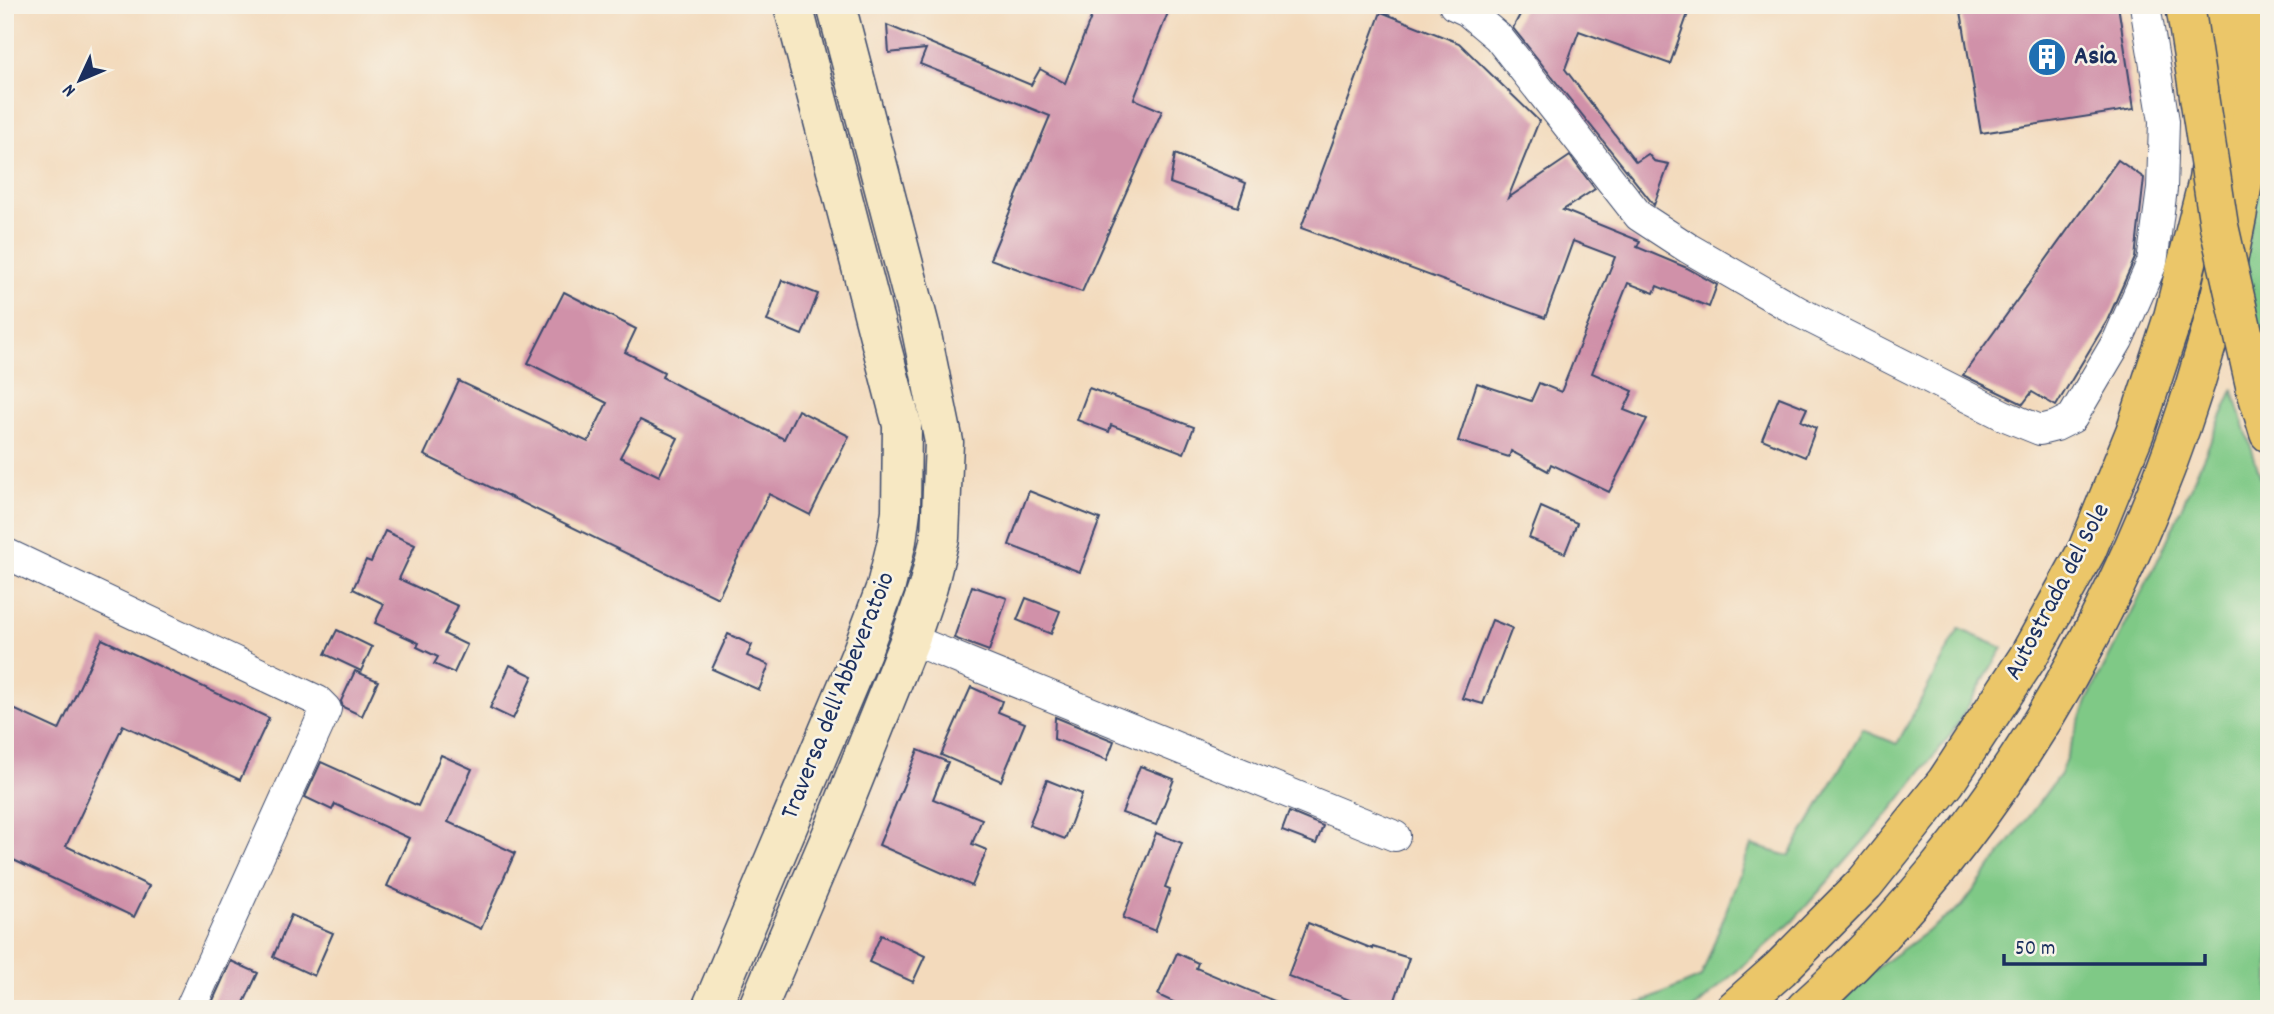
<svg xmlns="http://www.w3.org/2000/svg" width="2274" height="1014" font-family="Dekko,sans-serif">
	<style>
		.green { fill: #7fc986; stroke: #4d7c72; stroke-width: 2 }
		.building { fill: #d091a9; fill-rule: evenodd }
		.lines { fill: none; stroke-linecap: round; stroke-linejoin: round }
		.street-casing { stroke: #3b496c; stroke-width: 32 }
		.secondary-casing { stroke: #3b496c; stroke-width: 41 }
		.highway-casing { stroke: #3b496c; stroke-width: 41 }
		.street { stroke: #fff; stroke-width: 30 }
		.secondary { stroke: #f7e8c3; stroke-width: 38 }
		.highway { stroke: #ebc669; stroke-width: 38 }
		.highway-bridge-casing { stroke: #3b496c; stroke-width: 41; stroke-linecap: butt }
		.highway-bridge { stroke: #ebc669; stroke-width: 38 }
		.labels { text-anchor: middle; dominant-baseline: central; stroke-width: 5; stroke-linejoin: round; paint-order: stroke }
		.poi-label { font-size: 26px; font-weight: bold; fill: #1b2f5e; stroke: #f7f3e8; text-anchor: start }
		.street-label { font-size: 26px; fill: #1b2f5e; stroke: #f7f3e8 }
	</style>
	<rect width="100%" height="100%" fill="#f7f3e8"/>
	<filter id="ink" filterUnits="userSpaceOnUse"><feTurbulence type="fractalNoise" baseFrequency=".0143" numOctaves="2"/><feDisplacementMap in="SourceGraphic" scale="14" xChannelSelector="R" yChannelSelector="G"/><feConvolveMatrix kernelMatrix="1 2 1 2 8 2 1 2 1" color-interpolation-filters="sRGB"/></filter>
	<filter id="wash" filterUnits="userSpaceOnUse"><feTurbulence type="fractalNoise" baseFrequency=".00686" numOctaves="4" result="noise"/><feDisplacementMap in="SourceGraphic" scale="28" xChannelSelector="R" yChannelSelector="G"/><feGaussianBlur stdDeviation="1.57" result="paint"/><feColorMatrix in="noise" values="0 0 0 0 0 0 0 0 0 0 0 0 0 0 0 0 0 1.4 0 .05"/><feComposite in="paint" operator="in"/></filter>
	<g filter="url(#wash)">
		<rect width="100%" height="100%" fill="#f3dabc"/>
		<g class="green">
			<polygon points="2269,136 2269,373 2244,261"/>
			<polygon points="2233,390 2269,504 2269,1009 1834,1009 1878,967 1962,906 2060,774 2088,699 2161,554"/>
			<polygon points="1959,629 2003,648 1951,734 1893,808 1792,922 1694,1009 1627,1009 1701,977 1751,845 1789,856 1863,730 1897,744"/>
		</g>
		<g id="blocks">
			<g class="building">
				<polygon points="1096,5 1171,5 1134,99 1162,111 1082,292 990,259 1050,116 920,64 926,49 889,53 887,25 1031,85 1040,69 1065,83"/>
				<polygon points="1525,5 1691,5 1670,64 1579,31 1565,69 1636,162 1648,154 1654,161 1669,164 1654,205 1513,28"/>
				<polygon points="1960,5 2118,5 2134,109 1981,133"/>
				<polygon points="1381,12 1459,43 1539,121 1508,198 1570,156 1595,189 1563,210 1640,241 1637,247 1687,268 1717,285 1709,307 1657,286 1654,293 1628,283 1592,373 1633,391 1624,410 1647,419 1609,492 1551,464 1548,471 1511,451 1509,457 1458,441 1477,383 1531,401 1539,383 1561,392 1615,257 1573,241 1545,318 1301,228"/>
				<polygon points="1175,154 1246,183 1238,207 1170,183"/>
				<polygon points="2118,160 2144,178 2135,258 2107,321 2056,406 2032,392 2023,404 1963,375"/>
				<polygon points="782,280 818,294 802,335 767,321"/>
				<path d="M564,292l72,37 -11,23 39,20 -2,5 37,20 85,42 14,-29 51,26 -39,79 -41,-21 -51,104 -294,-143 35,-74 129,61 19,-39 -79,-40zM640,420l38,18 -19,38 -39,-19z"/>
				<polygon points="1089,388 1194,427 1184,453 1111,425 1109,432 1077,420"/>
				<polygon points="1779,397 1807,408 1801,421 1816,428 1805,457 1762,439"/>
				<polygon points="1029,491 1100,519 1080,572 1009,545"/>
				<polygon points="1541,507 1577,523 1565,553 1529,538"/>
				<polygon points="385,531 415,545 399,579 458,606 444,634 467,645 454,673 434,664 438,657 417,647 419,643 375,623 384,604 353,589 366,560 371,562"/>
				<polygon points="972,586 1007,598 989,651 954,638"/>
				<polygon points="1026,598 1060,611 1051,634 1017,620"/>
				<polygon points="1492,620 1512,628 1483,704 1462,698"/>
				<polygon points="337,630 372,647 361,671 325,654"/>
				<polygon points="728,634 752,645 747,656 769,665 759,690 712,669"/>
				<polygon points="102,639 269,718 240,780 123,725 66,846 149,886 134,917 5,856 5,705 59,730"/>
				<polygon points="510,665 533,676 513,719 490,708"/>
				<polygon points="355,671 378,681 362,716 343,707 341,701"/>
				<polygon points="971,687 1002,701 998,712 1025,723 1001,781 941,755"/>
				<polygon points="1055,717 1114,741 1107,760 1054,739"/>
				<polygon points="918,750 948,762 933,799 982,819 972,844 987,850 972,886 879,845"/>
				<polygon points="441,755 472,769 448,822 515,853 481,929 387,886 409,838 335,804 332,810 305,797 321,762 418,806"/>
				<polygon points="1140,766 1174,779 1156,825 1122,813"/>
				<polygon points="1047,780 1082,794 1065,839 1029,825"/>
				<polygon points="1289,812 1323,826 1316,844 1282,831"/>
				<polygon points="1156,833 1182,843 1165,887 1170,889 1155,931 1123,918"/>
				<polygon points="291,915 333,933 314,976 273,957"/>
				<polygon points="1308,923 1373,949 1373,947 1409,958 1392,1009 1353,1009 1355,1002 1288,976"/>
				<polygon points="881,935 925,956 913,982 869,962"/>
				<polygon points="1177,953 1198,963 1196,968 1293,1009 1188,1009 1158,995"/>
				<polygon points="231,961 258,973 241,1009 209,1009"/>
			</g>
		</g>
	</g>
	<g filter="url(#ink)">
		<use href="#blocks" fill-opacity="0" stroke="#3b496c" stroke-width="2"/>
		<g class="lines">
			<defs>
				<g id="street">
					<polyline points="1454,5 1467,11 1498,37 1639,216 1688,248 1799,312 2003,415 2040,430 2056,426 2072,418 2118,340 2152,263 2162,189 2164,121 2145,5"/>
					<polyline points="5,553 318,701 326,709 190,1009"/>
					<polyline points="910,639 1395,836"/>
				</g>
				<g id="secondary">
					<polyline points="711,1009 862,651 886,586 897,541 901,511 902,425 793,5"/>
					<polyline points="757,1009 833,831 910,639 928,587 940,538 944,442 921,330 836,5"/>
				</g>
				<g id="highway">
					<polyline points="2256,390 2269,433"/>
					<polyline points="1735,1009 1780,969 1865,883 1946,782 2028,657 2087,550 2135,432 2173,317 2208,180 2222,58 2224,5"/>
					<path d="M1805,1009c253,-226 422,-588 450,-924 2,-27 5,-53 5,-80"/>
				</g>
			</defs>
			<use href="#street" class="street-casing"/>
			<use href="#secondary" class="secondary-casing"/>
			<use href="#highway" class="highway-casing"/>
			<use href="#street" class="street"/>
			<use href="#secondary" class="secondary"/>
			<use href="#highway" class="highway"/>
			<defs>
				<polyline id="highway-bridge" points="2185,5 2219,226 2256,390"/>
			</defs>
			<use href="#highway-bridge" class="highway-bridge-casing"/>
			<use href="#highway-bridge" class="highway-bridge"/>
		</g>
	</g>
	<defs>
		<symbol id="building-disc" viewBox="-11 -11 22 22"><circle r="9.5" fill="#1f6fb2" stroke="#f7f3e8"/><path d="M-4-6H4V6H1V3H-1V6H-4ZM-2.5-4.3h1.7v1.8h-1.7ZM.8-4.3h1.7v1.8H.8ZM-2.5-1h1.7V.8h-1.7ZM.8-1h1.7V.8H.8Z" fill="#fff"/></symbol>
	</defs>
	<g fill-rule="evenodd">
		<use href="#building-disc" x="2025" y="35" width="44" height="44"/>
	</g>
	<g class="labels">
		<g class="poi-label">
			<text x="2074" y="57">Asia</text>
		</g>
		<g class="street-label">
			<text transform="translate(2058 592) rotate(-62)">Autostrada del Sole</text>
			<text transform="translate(839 696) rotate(-68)">Traversa dell'Abbeveratoio</text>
		</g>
	</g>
	<rect width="2274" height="1014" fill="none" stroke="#f7f3e8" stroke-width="28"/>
	<g transform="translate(80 80) rotate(226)" stroke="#f7f3e8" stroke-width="5" paint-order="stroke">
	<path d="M0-5L12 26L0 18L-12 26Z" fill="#1b2f5e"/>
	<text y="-10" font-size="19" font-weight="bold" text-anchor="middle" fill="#1b2f5e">N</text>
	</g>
	<path d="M2004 954v10h201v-10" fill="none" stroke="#1b2f5e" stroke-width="3.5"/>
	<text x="2015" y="954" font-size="21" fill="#1b2f5e" stroke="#f7f3e8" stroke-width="5" paint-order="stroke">50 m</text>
</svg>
